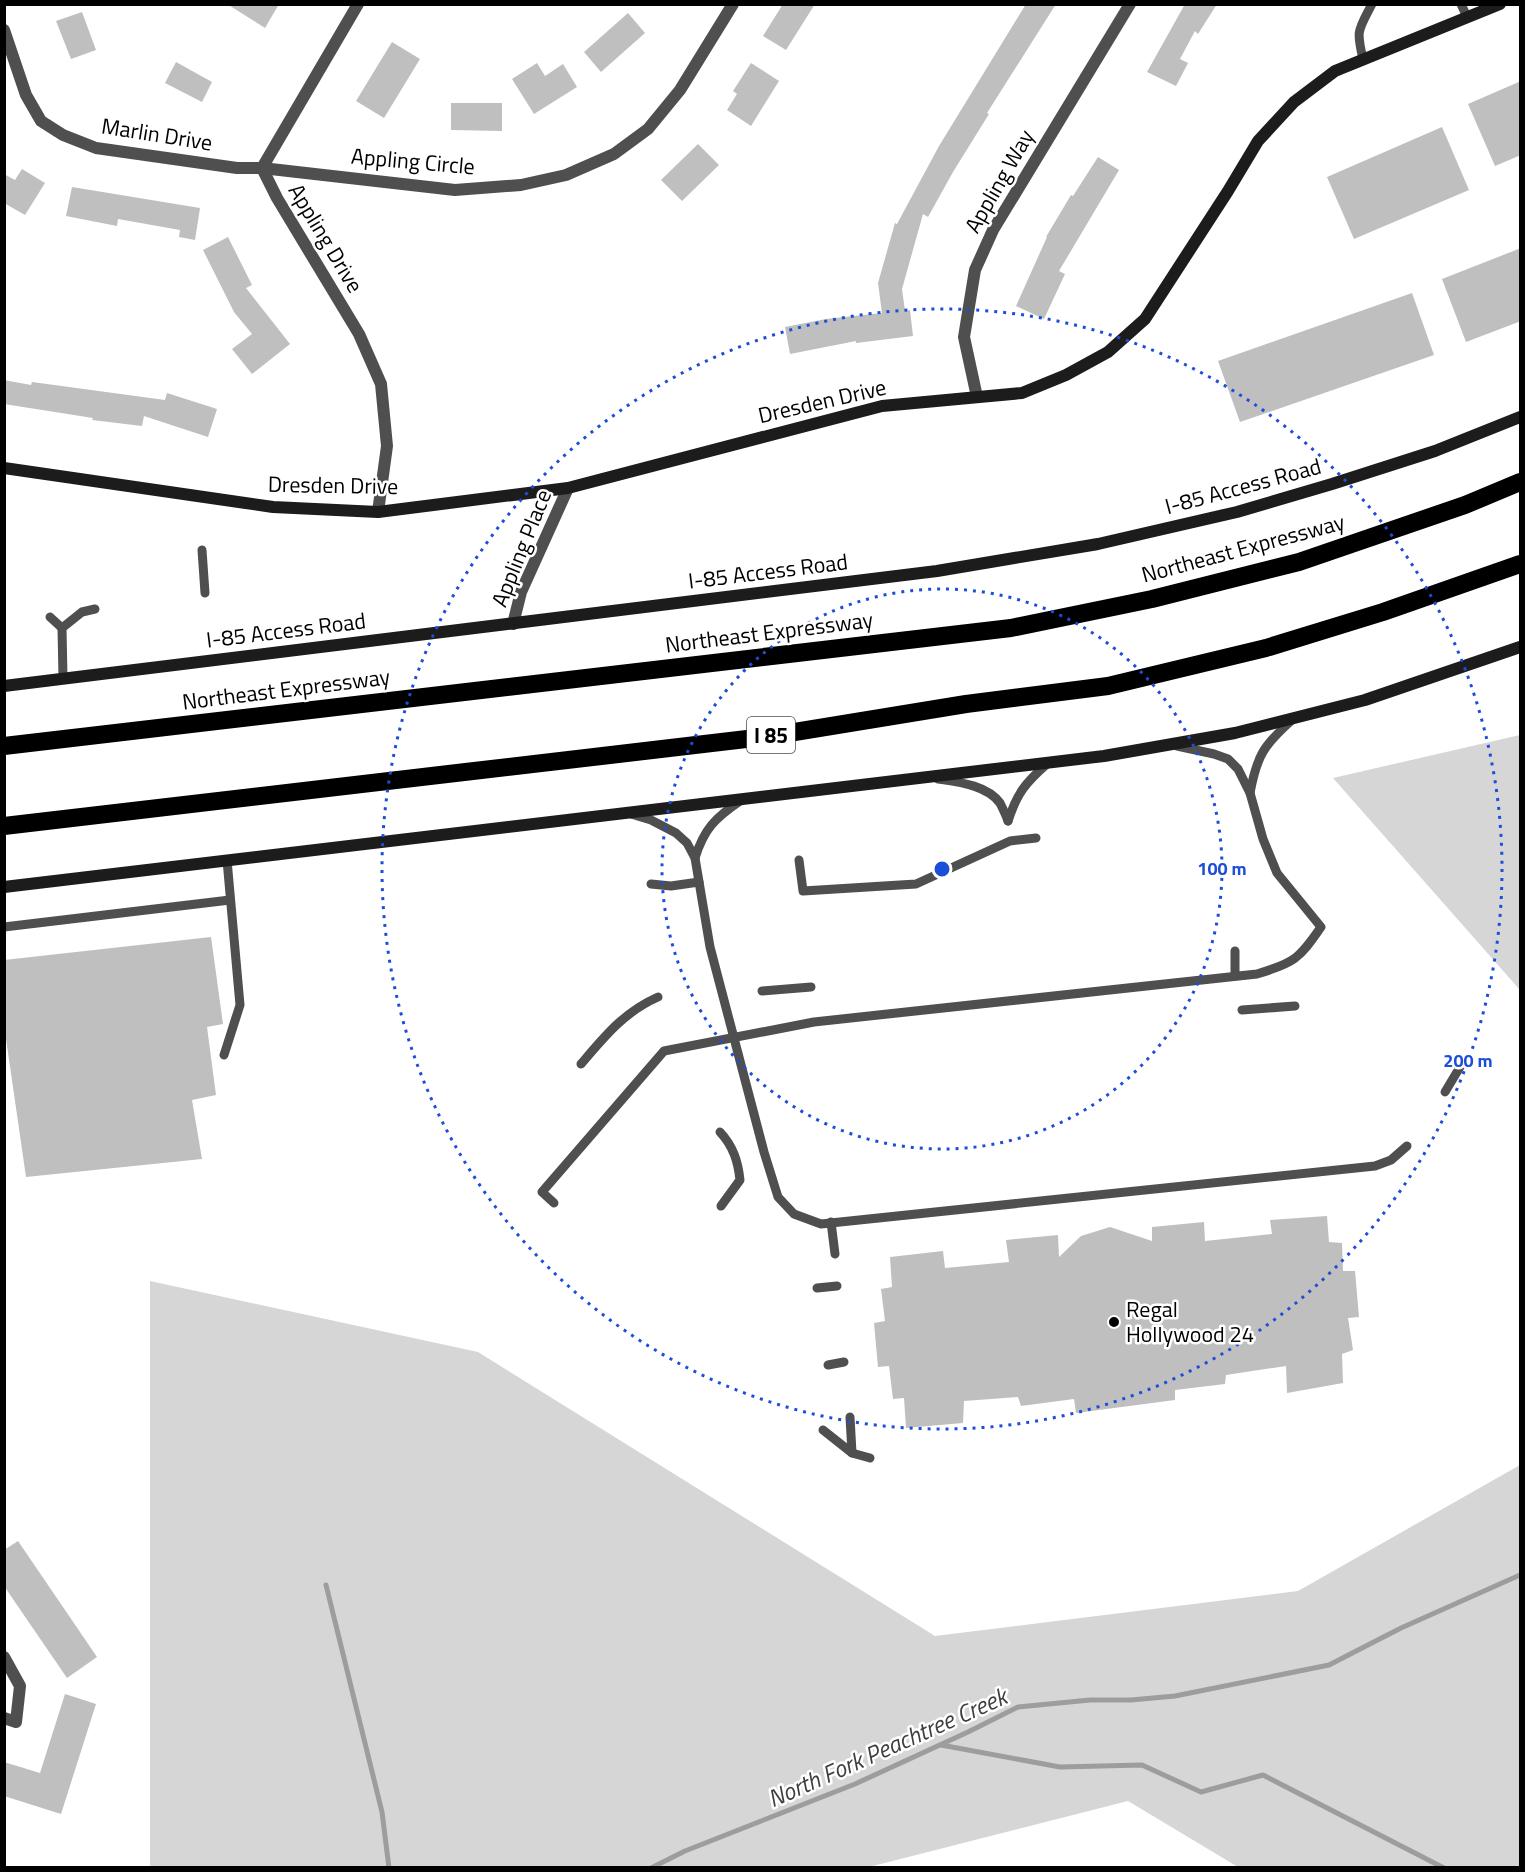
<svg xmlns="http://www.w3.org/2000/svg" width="1525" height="1872" font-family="'Titillium Web',sans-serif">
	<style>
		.green { fill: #d6d6d6 }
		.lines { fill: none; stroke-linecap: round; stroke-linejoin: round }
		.stream { stroke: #9d9d9d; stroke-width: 5 }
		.building { fill: #bfbfbf }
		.lane { stroke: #4f4f4f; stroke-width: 9 }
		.street { stroke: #4f4f4f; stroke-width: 12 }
		.secondary { stroke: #1c1c1c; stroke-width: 12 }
		.highway { stroke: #000; stroke-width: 18 }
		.ring { fill: none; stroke: #1d4ed8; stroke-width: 3; stroke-dasharray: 3 6 }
		.poi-dot { fill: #000; stroke: #fff; stroke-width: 2 }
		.labels { text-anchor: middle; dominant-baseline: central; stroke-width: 5; stroke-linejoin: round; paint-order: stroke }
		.shield { fill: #fff; stroke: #4c4c4c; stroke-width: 1.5 }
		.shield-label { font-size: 21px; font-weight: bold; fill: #000 }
		.street-label { font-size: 22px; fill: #000; stroke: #fff }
		.poi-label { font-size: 22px; fill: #000; stroke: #fff; text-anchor: start }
		.water-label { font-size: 24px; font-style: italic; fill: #3e3e3e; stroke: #fff }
		.centre { fill: #1d4ed8; stroke: #fff; stroke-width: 3 }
		.ring-label { font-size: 18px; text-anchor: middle; font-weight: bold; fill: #1d4ed8; stroke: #fff; stroke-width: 5; stroke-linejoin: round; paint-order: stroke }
	</style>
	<rect width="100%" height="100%" fill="#fff"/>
	<g class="green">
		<polygon points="1520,735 1520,990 1333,778"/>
		<polygon points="150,1281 478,1352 935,1636 1298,1591 1520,1465 1520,1867 1238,1867 1128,1801 869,1867 150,1867"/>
	</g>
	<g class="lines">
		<g class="stream">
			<polyline points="326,1585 382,1812 389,1868"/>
			<polyline points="941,1745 1060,1767 1142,1765 1201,1792 1263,1775 1444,1868"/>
			<polyline points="651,1868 685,1851 855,1784 968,1732 1018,1707 1090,1700 1131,1700 1175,1696 1329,1665 1401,1628 1520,1575"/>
		</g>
	</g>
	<g class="building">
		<polygon points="227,4 279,4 265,28"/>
		<polygon points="783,4 815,4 786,50 763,36"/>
		<polygon points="1026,4 1056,4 987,113 989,114 953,172 928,217 923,214 902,289 905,311 910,310 913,336 856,343 856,341 790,354 785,327 826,319 882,313 878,283 895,223 897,224 939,146"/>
		<polygon points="1185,4 1217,4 1198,34 1195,31 1180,59 1188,63 1176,86 1147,72"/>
		<polygon points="82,12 96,50 71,59 56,21"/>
		<polygon points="628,13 645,33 601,72 584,52"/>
		<polygon points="392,42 420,59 384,118 356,101"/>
		<polygon points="176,62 212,82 202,102 165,83"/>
		<polygon points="537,63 545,76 563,64 577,87 534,114 512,79"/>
		<polygon points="751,63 779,81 751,126 727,110 737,94 733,91"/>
		<polygon points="1521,81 1521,155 1495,166 1468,104"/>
		<polygon points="451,103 502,103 502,131 451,130"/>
		<polygon points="1442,127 1469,190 1354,239 1327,177"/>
		<polygon points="698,144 719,165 682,201 661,180"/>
		<polygon points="1098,157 1119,170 1059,271 1065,274 1044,319 1016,306 1047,237 1046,237 1071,195 1073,196"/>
		<polygon points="22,169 45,183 25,215 4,203 4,174 15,180"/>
		<polygon points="72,187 200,208 195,240 179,237 180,230 118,219 117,226 66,216"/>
		<polygon points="228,237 252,285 246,288 290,344 252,374 232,349 252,334 234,312 203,250"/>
		<polygon points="1521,248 1521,321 1466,342 1442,279"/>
		<polygon points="1412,293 1434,355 1240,422 1218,361"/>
		<polygon points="4,380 31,385 32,382 165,400 167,393 217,409 208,437 144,416 142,426 92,420 93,418 4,404"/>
		<polygon points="211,937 223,1024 207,1027 216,1095 192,1100 202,1159 26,1177 4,1025 4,960"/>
		<polygon points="1327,1216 1329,1242 1342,1243 1343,1271 1355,1271 1359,1317 1348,1318 1353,1350 1342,1354 1343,1383 1287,1393 1286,1366 1226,1375 1225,1384 1175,1390 1175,1400 1076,1413 1074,1399 1021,1406 1018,1397 964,1401 963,1423 906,1428 904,1398 893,1399 889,1366 878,1367 874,1323 885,1321 881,1289 892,1287 890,1257 943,1251 945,1268 1009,1262 1006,1240 1058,1235 1059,1257 1081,1236 1110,1227 1152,1241 1152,1227 1204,1222 1205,1241 1272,1234 1270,1220"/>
		<polygon points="18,1541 97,1657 67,1678 4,1586 4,1550"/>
		<polygon points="65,1694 96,1704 61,1814 4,1796 4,1762 40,1773"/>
	</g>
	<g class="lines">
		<g class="lane">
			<polyline points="1461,4 1467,17"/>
			<path d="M1363,59c-7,-29 -5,-28 9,-55"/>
			<polyline points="202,550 205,593"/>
			<polyline points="50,617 62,628"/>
			<polyline points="63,678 62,628 82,612 95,609"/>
			<path d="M938,779c20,3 49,6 62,24 3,6 6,12 8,18"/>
			<path d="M1250,793c7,-38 14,-48 42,-73"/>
			<polyline points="631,814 651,820 676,833 687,843 695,858 710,947 764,1152 778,1197 794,1214 821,1224 1375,1166 1391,1160 1407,1146"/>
			<path d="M1008,821c9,-28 18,-39 40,-58"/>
			<path d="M695,858c9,-29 20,-40 45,-57"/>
			<polyline points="799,860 803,891 916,884 1010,841 1036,838"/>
			<polyline points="651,884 671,886 699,882"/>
			<polyline points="4,927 230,900"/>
			<polyline points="1235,951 1235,976"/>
			<polyline points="762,991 811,987"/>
			<polyline points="1242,1010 1295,1006"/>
			<polyline points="224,1055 240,1005 227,860"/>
			<path d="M581,1064c24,-28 43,-52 77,-67"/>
			<polyline points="1445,1092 1463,1062"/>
			<path d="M720,1132c13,14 18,29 20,48l-19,26"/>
			<path d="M554,1203l-12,-11 122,-141 150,-29 443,-48c37,-11 42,-15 64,-47l-44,-54 -14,-34 -13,-46 -12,-24 -10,-10 -14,-5 -37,-8"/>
			<polyline points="831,1222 835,1254"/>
			<polyline points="817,1288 837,1286"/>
			<polyline points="828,1365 844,1362"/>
			<polyline points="850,1417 852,1453"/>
			<polyline points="823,1430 852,1453 870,1458"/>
		</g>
		<g class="street">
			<polyline points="358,4 262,168 277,198 359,334 381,384 387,446 378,512"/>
			<polyline points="4,30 26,95 41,121 63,135 96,148 237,168 262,168 455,190 521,185 566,175 614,154 648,129 680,90 733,4"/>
			<polyline points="977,397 964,337 975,270 993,230 1130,4"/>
			<polyline points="513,624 521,592 568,488"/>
			<polyline points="4,1657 20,1686 16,1722 4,1718"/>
		</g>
		<g class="secondary">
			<polyline points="4,468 273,507 378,512 568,488 882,406 1022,393 1066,375 1108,352 1145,319 1228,191 1258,141 1294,102 1335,71 1500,4"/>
			<polyline points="4,686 937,571 1098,544 1237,512 1332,484 1435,451 1520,417"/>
			<polyline points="4,887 1104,756 1235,733 1365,700 1520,647"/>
		</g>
		<g class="highway">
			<polyline points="4,746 1011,628 1152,599 1299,562 1465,505 1520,482"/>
			<polyline points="4,826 764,737 966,704 1108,686 1266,648 1383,612 1520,564"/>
		</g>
	</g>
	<g class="ring">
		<circle cx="942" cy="869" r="280"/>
		<circle cx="942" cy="869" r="560"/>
	</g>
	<circle class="poi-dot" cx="1114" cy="1322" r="6"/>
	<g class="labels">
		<rect class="shield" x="747" y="717" width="48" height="36" rx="4.5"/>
		<g class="shield-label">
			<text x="771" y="735">I 85</text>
		</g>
		<g class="street-label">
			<text transform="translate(157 134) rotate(9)">Marlin Drive</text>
			<text transform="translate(413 161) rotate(5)">Appling Circle</text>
			<text transform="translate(999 181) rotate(-60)">Appling Way</text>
			<text transform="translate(326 238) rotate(59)">Appling Drive</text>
			<text transform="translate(822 401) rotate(-13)">Dresden Drive</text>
			<text transform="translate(333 485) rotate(1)">Dresden Drive</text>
			<text transform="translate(1243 486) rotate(-15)">I-85 Access Road</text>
			<text transform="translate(521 548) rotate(-68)">Appling Place</text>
			<text transform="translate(1243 548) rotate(-15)">Northeast Expressway</text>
			<text transform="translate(768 571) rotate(-7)">I-85 Access Road</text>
			<text transform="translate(286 630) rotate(-7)">I-85 Access Road</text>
			<text transform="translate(769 632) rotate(-7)">Northeast Expressway</text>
			<text transform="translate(286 689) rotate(-7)">Northeast Expressway</text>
		</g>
		<g class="poi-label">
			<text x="1126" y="1309">Regal<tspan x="1126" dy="25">Hollywood 24</tspan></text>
		</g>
		<g class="water-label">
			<text transform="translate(887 1747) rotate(-24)">North Fork Peachtree Creek</text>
		</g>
	</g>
	<circle cx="942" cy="869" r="9" class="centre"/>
	<g class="ring-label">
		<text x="1222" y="875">100 m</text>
		<text x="1468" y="1067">200 m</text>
	</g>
	<rect width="1525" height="1872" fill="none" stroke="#000000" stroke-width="12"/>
</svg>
